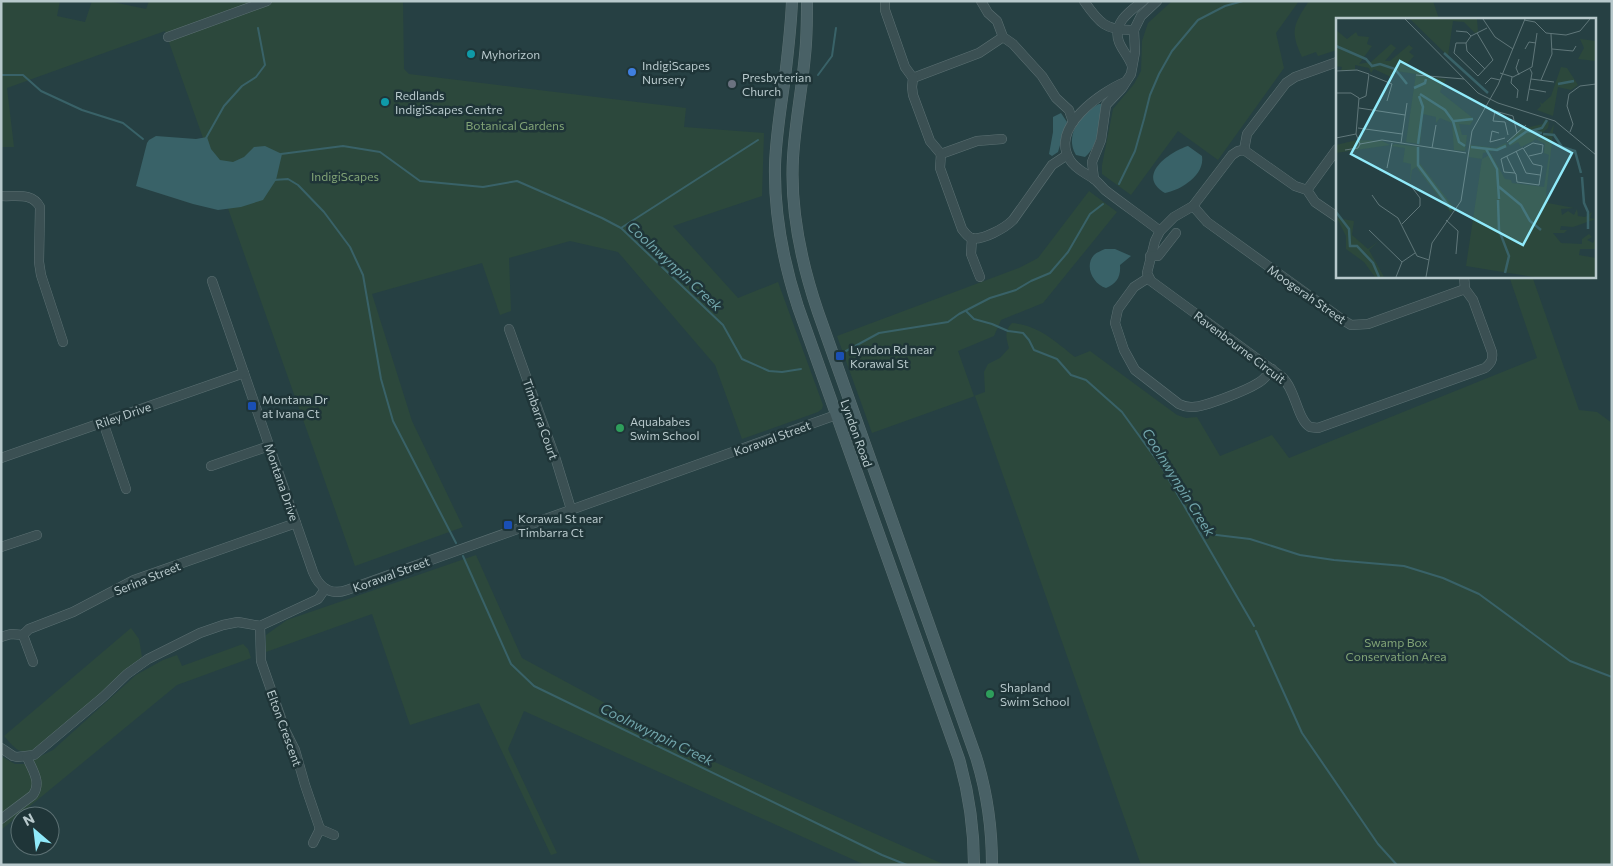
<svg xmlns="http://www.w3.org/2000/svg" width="1613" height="866" font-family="Commissioner,sans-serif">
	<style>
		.green { fill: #2c483c }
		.water { fill: #396268 }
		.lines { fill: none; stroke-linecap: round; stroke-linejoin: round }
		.stream { stroke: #396268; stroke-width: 2 }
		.minor-casing { stroke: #5c7073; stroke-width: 10 }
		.secondary-casing { stroke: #5c7073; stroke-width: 12 }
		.minor { stroke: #3b5053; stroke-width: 9 }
		.secondary { stroke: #496166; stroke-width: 11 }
		.culture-dot { fill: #0f9aa8; stroke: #1f3538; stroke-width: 2 }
		.shop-dot { fill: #3f7fe0; stroke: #1f3538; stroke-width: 2 }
		.worship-dot { fill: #6b7280; stroke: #1f3538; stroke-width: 2 }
		.transit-dot { fill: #1a4fb4; stroke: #1f3538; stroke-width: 2 }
		.leisure-dot { fill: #2e9e5b; stroke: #1f3538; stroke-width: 2 }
		.labels { text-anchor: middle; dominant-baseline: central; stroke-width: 5; stroke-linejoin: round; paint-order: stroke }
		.poi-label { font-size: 12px; fill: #b8c9cc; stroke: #1f3538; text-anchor: start }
		.park-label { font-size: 12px; fill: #81a376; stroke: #1f3538 }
		.street-label { font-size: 12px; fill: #b8c9cc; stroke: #1f3538 }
		.water-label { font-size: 14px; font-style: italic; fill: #71a5ab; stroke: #1f3538 }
		.inset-river { fill: none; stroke: #396268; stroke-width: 2.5 }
		.inset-road { fill: none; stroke: #60777a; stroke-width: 1 }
		.view { fill: #90eafa; fill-opacity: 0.15; stroke: #90eafa; stroke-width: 2.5 }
		.inset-edge { fill: none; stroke: #b8c9cc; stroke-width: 2.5 }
	</style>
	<rect width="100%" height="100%" fill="#264043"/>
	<g class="green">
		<polygon points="1,1 60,1 57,16 85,22 92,1 108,1 146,9 149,1 403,1 404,69 409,74 686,108 684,127 764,133 762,196 673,226 738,298 778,282 823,405 822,409 818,412 742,439 715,365 618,252 570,241 509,258 511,311 500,315 482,263 372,294 412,421 463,527 355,566 165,31 7,88 14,147 1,147"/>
		<polygon points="1172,1 1299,1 1276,33 1284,68 1218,160 1178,131 1131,195 1102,174 1102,165 1113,109 1134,84 1141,71 1142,41 1148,23"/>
		<path d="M1309,1h124l6,18h-102v31l-19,6 -2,-4 -14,5c-12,-26 -9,-32 7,-56z"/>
		<path d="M1089,191l28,21 -74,91 -42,17 -7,16 -36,15 16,45 11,-4 -1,-20 4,-8 12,-6 9,-10c-3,-10 -5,-17 3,-25 26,2 43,18 63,34l15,-6 87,64 9,3 11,-1 23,39 52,-21 17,23 248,-100 -28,-82h23l47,134 18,2 15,11v442h-471l-166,-469 -103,37 -35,-97 182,-68 19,-10z"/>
		<polygon points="476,555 522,658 710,760 943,864 964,865 865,865 524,711 508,749 557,853 551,855 479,703 410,725 372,614 266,652 266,635 287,620"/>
		<path d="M131,628l8,11 3,18 -107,93c-17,5 -20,-2 -31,-14z"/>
		<polygon points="243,644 248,649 251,658 177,685 1,830 1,756 15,764 25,764 53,750 136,675 163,660 177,655 182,666"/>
	</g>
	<g class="water">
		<path d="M1099,104h3c-2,16 -3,42 -17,53l-9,-2c-12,-20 5,-42 23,-51z"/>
		<polygon points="1061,113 1067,122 1058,152 1052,156 1049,154 1053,132 1053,117"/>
		<polygon points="156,136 196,139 207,137 211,149 220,160 233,162 244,157 254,147 265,146 282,154 276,180 263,200 241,207 218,210 193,204 136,186 147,143 149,140"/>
		<path d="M1188,146l14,10c3,19 -21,34 -37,37 -30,-17 4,-41 23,-47z"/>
		<path d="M1105,249h10l16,7 -11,9c1,12 -4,19 -14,23 -13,-4 -22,-22 -12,-33 3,-3 7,-4 11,-6z"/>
	</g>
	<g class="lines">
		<g class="stream">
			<polyline points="1,75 23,75 41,91 82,110 123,123 143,139"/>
			<polyline points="818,75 832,56 836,28"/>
			<polyline points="206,138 224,106 242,86 256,77 265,65 258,28"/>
			<polyline points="281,154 343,146 380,152 420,181 483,187 517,181 602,218 621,228 723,325 742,359 769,371 782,372 801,369"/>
			<polyline points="273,180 288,179 298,185 324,212 350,247 363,275 381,379 393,421 456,543"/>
			<polyline points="1119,184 1135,151 1144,119 1150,95 1159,74 1172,51 1198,20 1225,6 1243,1"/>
			<polyline points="621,228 758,140"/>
			<polyline points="966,311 974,319 992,324 1008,331 1023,333 1029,340 1034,350 1057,359 1071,375 1086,380 1122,412 1161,466 1254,626"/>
			<polyline points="846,351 879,333 948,322 959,314 990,298 1016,290 1031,281 1050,273 1068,252 1090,214 1103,204"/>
			<polyline points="1200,533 1250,539 1300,555 1334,560 1404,566 1443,578 1479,594 1570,661 1612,677"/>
			<polyline points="463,556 511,664 534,686 882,855 907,865"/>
			<polyline points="1256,631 1302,733 1378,844 1397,865"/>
		</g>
		<defs>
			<g id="minor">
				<polyline points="885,1 885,10 905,67 913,78 979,53 1003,37 1013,44 1042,76 1056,98 1069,110 1073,122"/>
				<polyline points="981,1 988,13 997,21 1003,37"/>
				<path d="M1084,1c15,22 22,30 50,29"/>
				<polyline points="168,37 267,1"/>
				<path d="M1132,66c-3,-9 -10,-16 -13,-24 -7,-19 11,-31 24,-41"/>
				<polyline points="913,78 912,87 913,95 930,141 941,154"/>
				<path d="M1125,82c-24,10 -76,46 -55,78 6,10 16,13 24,19 4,3 7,7 11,11 18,14 37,27 55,41"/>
				<path d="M1002,139l-25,2 -36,13 -1,14 22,61c3,4 5,7 9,9 11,3 34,-10 42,-18l39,-55 15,-10"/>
				<polyline points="1244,150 1247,134 1286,83 1295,77 1337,62"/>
				<polyline points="1094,179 1092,162 1101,140 1106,105 1122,88 1131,74 1135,52 1134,30 1141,16 1157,1"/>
				<polyline points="1307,190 1337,149"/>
				<path d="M1,196c15,1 31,-4 39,11l-1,55 2,13 22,67"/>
				<polyline points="1193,206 1207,222 1343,320 1351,325 1368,324 1465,289"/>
				<path d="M1337,217l-22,-15 -8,-12 -12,-4 -51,-36 -6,1 -6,4 -39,51 -19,11 -14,14 -5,10 -8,32 4,8 131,96c14,13 15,42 28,50l8,1 167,-60c6,-5 8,-8 7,-16l-19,-52 -8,-11 -1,-13"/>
				<polyline points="972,238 971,254 980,277"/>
				<polyline points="1150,256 1158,256 1176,233"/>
				<path d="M1148,278l-14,9 -16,22 -3,14 9,27 11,20 44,34c4,2 7,3 12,3 12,1 56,-17 67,-24 6,-3 10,-9 14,-14"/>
				<path d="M212,281l101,291c6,15 17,24 34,18l489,-175"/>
				<polyline points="509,329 556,460 571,509"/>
				<polyline points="103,422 126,489"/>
				<polyline points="1,458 244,373"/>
				<polyline points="211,466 269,446"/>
				<polyline points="1,547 37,535"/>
				<polyline points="260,626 261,661 285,730 295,750 305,785 320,829"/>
				<polyline points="23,635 33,662"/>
				<polyline points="1,637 11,634 23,635 29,629 73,612 134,580 296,523"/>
				<polyline points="1,748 13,756 17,757 34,755 103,697 127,674 148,659 200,633 223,625 238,622 260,626 318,599 325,589"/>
				<path d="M1,819l32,-24c9,-13 -1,-25 -6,-38"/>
				<polyline points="313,843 320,829 334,835"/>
			</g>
			<g id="secondary">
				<path d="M792,1c-1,26 -4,51 -7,76 -4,29 -9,58 -10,88 -1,48 8,96 23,142l161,452c10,35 15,70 15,106"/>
				<path d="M807,1c0,18 0,36 -2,54 -3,34 -10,68 -12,103 -3,52 8,104 25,154l158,445c11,35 16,71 16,108"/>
			</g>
		</defs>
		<use href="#minor" class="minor-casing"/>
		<use href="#secondary" class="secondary-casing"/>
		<use href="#minor" class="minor"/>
		<use href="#secondary" class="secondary"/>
	</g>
	<g class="culture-dot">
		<circle cx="471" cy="54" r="5"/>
		<circle cx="385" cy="102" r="5"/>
	</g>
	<circle class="shop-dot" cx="632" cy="72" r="5"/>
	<circle class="worship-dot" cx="732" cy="84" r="5"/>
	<g class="transit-dot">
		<rect x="835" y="351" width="10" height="10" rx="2.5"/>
		<rect x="247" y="401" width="10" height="10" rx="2.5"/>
		<rect x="503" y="520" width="10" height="10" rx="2.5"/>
	</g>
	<g class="leisure-dot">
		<circle cx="620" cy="428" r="5"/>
		<circle cx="990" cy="694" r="5"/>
	</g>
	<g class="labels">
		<g class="poi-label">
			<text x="481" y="54">Myhorizon</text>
			<text x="642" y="65">IndigiScapes<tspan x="642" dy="14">Nursery</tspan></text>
			<text x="742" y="77">Presbyterian<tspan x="742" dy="14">Church</tspan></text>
			<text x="395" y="95">Redlands<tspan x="395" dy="14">IndigiScapes Centre</tspan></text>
			<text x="850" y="349">Lyndon Rd near<tspan x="850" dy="14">Korawal St</tspan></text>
			<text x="262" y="399">Montana Dr<tspan x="262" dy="14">at Ivana Ct</tspan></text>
			<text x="630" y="421">Aquababes<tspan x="630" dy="14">Swim School</tspan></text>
			<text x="518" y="518">Korawal St near<tspan x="518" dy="14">Timbarra Ct</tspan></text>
			<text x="1000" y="687">Shapland<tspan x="1000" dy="14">Swim School</tspan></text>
		</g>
		<g class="park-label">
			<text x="515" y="125">Botanical Gardens</text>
			<text x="345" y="176">IndigiScapes</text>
			<text x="1396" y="642">Swamp Box<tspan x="1396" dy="14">Conservation Area</tspan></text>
		</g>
		<g class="street-label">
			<text transform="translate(1307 294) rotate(35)">Moogerah Street</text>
			<text transform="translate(1240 347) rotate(37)">Ravenbourne Circuit</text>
			<text transform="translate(123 415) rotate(-19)">Riley Drive</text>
			<text transform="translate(541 419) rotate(71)">Timbarra Court</text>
			<text transform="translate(857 433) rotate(70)">Lyndon Road</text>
			<text transform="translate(772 438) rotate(-20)">Korawal Street</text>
			<text transform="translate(282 482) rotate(71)">Montana Drive</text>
			<text transform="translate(391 574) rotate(-20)">Korawal Street</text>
			<text transform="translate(147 578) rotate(-22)">Serina Street</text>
			<text transform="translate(285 728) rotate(70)">Elton Crescent</text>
		</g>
		<g class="water-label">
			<text transform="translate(675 266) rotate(43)">Coolnwynpin Creek</text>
			<text transform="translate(1179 482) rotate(58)">Coolnwynpin Creek</text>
			<text transform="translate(657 734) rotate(26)">Coolnwynpin Creek</text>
		</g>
	</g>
	<g transform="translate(1336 18)">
		<rect width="260" height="260" fill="#264043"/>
		<path d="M74,1h67l1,13 -3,1 -11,-11 -11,-1 -5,35zM0,12l11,9 9,-7 2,4 11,1 -2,7 5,2 -13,18 12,-2 20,-18 5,4 -11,13h5l19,-16 4,3 -4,4 5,4 -9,10 23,7 2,4 16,2 -6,13 34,27 -4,6 -11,-1 3,11h5l-2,16 -11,-1 -2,-27 -12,-5 -4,5v-6l-13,-3 -3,30 -14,-2 10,-68 -20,-3 -3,7 -19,-9 -3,4 -2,-5 -14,-3v5l-14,1 1,-4 -6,-1zM244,21l16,2v20l-18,-2 6,-11zM225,49l6,1 11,17 -7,5 -13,-3 -5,29 -16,-6 4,-4 -1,-4 2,2 9,-8zM208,102l5,2 -1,6 -15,13 -12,6 -3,-5 -8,4 -2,-4 13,-13 22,-5zM218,106l-8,71 2,8 26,5 -13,1 1,6 6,-4 6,4 3,-6 1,7 7,1 7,-5 -2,6 6,1 -23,8 -12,-1 -1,4h7l-3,3h-11l8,10 21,1v-5l7,-5 3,3 -5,3 6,3 3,-6v12h-16l-1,6 17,3v19h-62l-68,-11 16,-107 -13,-2 1,-12 26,3 10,-5 1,4 -24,6 -1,6 9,-5 14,25 6,1 1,3 32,4 5,-32 -5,-2 1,-9 -9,-5 14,-7zM21,122l25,1 8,4 -54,8v-8zM59,126l24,3 -1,14 36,47 -3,5 -35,-46 -4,3 -2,14 1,-20 -8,-2 2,-14 -14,-2zM1,200l17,3 -2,14 16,14 11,-8 -10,9 15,27h-9l-11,-15 -18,-13v-13z" fill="#2c483c"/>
		<path class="inset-river" d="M0,28l30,13 6,7 8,-2 15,5 12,15M108,35l44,40M222,66l16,-3M78,70l11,-5 1,-4M84,76l25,16 8,11 6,21 6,4M118,103l19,-2M195,113l11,-3 5,-8M207,116l11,1 8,12 13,4 6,22M82,126l5,-37 -4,-11M173,126l18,-13 15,2M82,129v18l33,44M135,129l26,3 9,-4M150,131l11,20 2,30M246,159l2,26 4,9v17M162,168l23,19 9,16 11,9M162,182l1,30 10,26 -4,17M0,194l13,17 1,17h7l16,17 6,14"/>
		<path class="inset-road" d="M69,1l73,74 20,10 57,18 41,34M147,1l12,18 18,12M188,2l11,2 11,11 20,2 14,-4 10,-12M120,13l11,1 4,4M130,25h-10l-2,10 24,23 15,-16 -16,-27M189,31l4,-7 7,1M216,31l21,2 3,-5M149,51l-18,-18 -1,-8 5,-7 16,-8M0,53l21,-1 12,4 -3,22 -7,3M164,55l13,4 19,-10 5,-34M34,57l22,9 -5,17M80,57l48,4M183,57l-3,-7 3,-9M176,59l-1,6 7,7 -1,8M195,61l23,3M205,62l11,-26 -1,-20M149,66l6,-6 9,2M193,71l17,3M0,75h15l8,5 -3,36 4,10M191,83l5,-28 -2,-4M23,90l46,7M22,110l44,6M234,114l3,-8 -6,-18 2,-12 11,-8 16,-2M163,115l-7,-2 -2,11 15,-4M172,117l-3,-13 -12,-1 2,-10 18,5 4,17M0,120l20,-4M171,124l19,-17M65,125l6,-40M96,130l4,-23M188,130l9,-5 10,2 -1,8 -13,3M9,132l13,-2 2,-4 22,-4 84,13M180,133l10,22 14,2M171,138v1l8,16 1,1 1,8 22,3 3,-19 -9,-2 -10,-16 -22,11 3,13 11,1M51,150l5,-25M36,177l7,10 19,13 19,38 12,4M110,202l12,11 -2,23M66,206l18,-18v-8l-9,-12M33,212l33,32M60,259l6,-15 13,-9M90,259l6,-34 29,-42 11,-70 26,-46 27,-66"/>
		<path class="view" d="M64,43l172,92 -49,92 -172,-91z"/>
		<rect width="260" height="260" class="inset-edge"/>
	</g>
	<rect width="1613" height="866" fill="none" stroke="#b8c9cc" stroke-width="5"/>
	<g transform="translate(35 831) rotate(332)"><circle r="24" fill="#1f3538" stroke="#5c7073"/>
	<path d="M0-4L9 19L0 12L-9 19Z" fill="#90eafa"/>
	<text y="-8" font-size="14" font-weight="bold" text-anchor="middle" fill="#b8c9cc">N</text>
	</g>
</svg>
